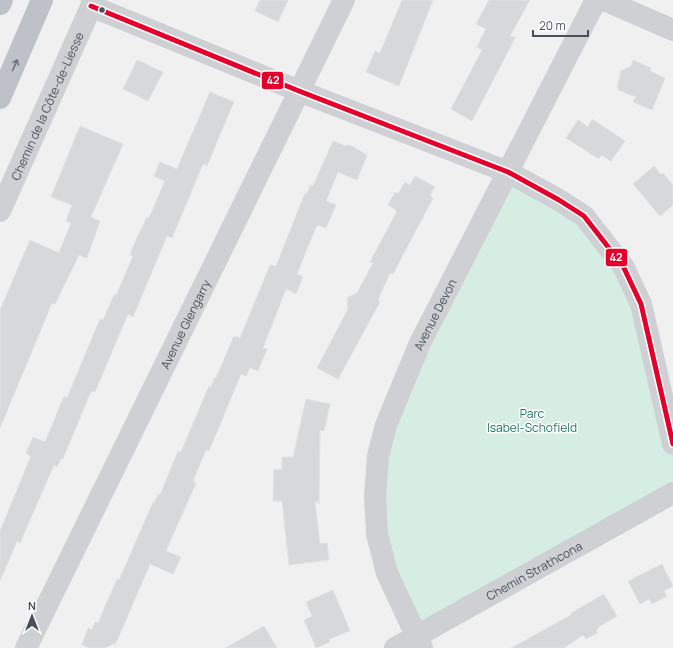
<svg xmlns="http://www.w3.org/2000/svg" width="673" height="648" font-family="Manrope,sans-serif">
	<style>
		.green { fill: #d6ede3 }
		.building { fill: #d7d8da; stroke: #e1e2e3 }
		.lines { fill: none; stroke-linecap: round; stroke-linejoin: round }
		.street { stroke: #ced0d3; stroke-width: 22 }
		.secondary { stroke: #cfd0d3; stroke-width: 22 }
		.highway { stroke: #bec1c7; stroke-width: 22 }
		.bus-1-casing { stroke: #fff; stroke-width: 8 }
		.bus-1 { stroke: #e4002b; stroke-width: 5 }
		.oneway { stroke: #6b707b }
		.bus-dot { fill: #484e5b; stroke: #fff; stroke-width: 1.5 }
		.labels { text-anchor: middle; dominant-baseline: central; stroke-width: 3; stroke-linejoin: round; paint-order: stroke }
		.street-label { font-size: 12px; fill: #484e5b; stroke: #fff }
		.park-label { font-size: 12px; fill: #1e775c; stroke: #fff }
		.line-badge { stroke: #fff; stroke-width: 1.5 }
		.badge-label { font-size: 11px; text-anchor: middle; font-weight: bold; fill: #fff }
	</style>
	<rect width="100%" height="100%" fill="#f0f0f0"/>
	<polygon class="green" points="508,172 559,200 623,266 673,444 673,493 416,636 387,573 378,456"/>
	<g class="building">
		<polygon points="260,0 288,0 278,22 255,11"/>
		<polygon points="402,0 433,0 399,86 366,72 375,51 380,53"/>
		<polygon points="489,0 530,0 510,36 515,38 472,121 451,109 482,50 477,47 486,29 476,24"/>
		<polygon points="137,60 163,72 148,101 123,89"/>
		<polygon points="633,60 651,68 650,71 665,78 652,110 633,102 636,97 618,90 619,88 617,87 621,71 631,66"/>
		<polygon points="210,92 234,102 230,111 207,166 203,164 172,238 167,236 133,317 128,314 95,392 91,391 63,459 61,459 57,467 54,465 20,543 17,541 0,581 0,531 31,456 26,453 33,437 45,442 64,396 67,398 100,319 103,320 114,295 116,296 133,256 130,255 135,242 147,217 149,218 165,181 154,176 160,162 177,169"/>
		<polygon points="592,119 625,141 611,161 601,155 599,159 566,138 578,120 588,127"/>
		<polygon points="80,126 123,144 91,217 100,221 87,258 79,255 55,304 52,303 0,428 0,310 30,240 59,253 71,223 66,221 72,205 51,197"/>
		<polygon points="333,141 345,146 350,145 367,155 357,180 338,172 326,201 336,205 326,228 317,225 297,274 303,277 296,294 286,289 263,348 267,349 258,371 250,368 246,376 241,374 209,451 206,450 193,481 196,483 166,551 181,557 173,574 150,564 116,643 105,648 90,648 82,645 88,628 92,630 95,622 98,623 117,579 119,580 123,571 153,502 154,503 158,494 160,495 178,451 181,452 209,386 211,387 215,377 216,378 234,336 240,338 270,265 276,266 305,193 307,194 310,185 313,186"/>
		<polygon points="654,166 661,175 663,173 673,185 673,205 660,216 633,184"/>
		<polygon points="415,176 435,187 430,196 433,198 393,274 390,273 378,300 380,302 338,379 317,368 348,309 347,298 357,293 373,263 370,262 397,211 388,205 395,192 398,194 405,182 410,185"/>
		<polygon points="306,399 330,404 324,431 320,430 319,503 315,502 320,544 327,543 329,560 289,565 282,501 273,501 274,469 282,470 282,457 293,457"/>
		<polygon points="662,564 673,586 664,591 667,596 652,604 649,599 640,604 628,581"/>
		<polygon points="333,590 350,631 329,639 330,642 316,648 304,620 312,616 306,602"/>
		<polygon points="604,594 617,616 600,626 596,630 598,633 586,639 583,635 564,648 511,648 571,615 571,613"/>
		<polygon points="264,626 277,648 225,648"/>
	</g>
	<g class="lines">
		<g class="street">
			<polyline points="604,0 673,30"/>
			<polyline points="91,6 299,91 508,172 559,200 584,216 623,266 641,304 673,444"/>
			<path id="s1" d="M26,648l318,-648"/>
			<path id="s2" d="M395,648l278,-155"/>
			<path id="s3" d="M422,648l-35,-75 -10,-39 -2,-38 3,-40 8,-31 34,-82 176,-343"/>
		</g>
		<path class="secondary" id="s4" d="M0,211l94,-211"/>
		<g class="highway">
			<polyline points="0,4 2,0"/>
			<polyline points="0,98 42,0"/>
		</g>
		<defs>
			<polyline id="bus-1" points="91,6 299,91 508,172 559,200 584,216 623,266 641,304 673,444"/>
		</defs>
		<use href="#bus-1" class="bus-1-casing"/>
		<use href="#bus-1" class="bus-1"/>
	</g>
	<defs><path id="oneway-shaft" d="M-6 0H5M1.5-3L5.5 0L1.5 3" fill="none" stroke-width="1.6" stroke-linecap="round" stroke-linejoin="round"/></defs>
	<use class="oneway" href="#oneway-shaft" transform="translate(15 65) rotate(-66)"/>
	<circle class="bus-dot" cx="102" cy="10" r="3.5"/>
	<g class="labels">
		<g class="street-label">
			<text stroke="none"><textPath href="#s4" startOffset="115">Chemin de la Côte-de-Liesse</textPath></text>
			<text stroke="none"><textPath href="#s3" startOffset="354">Avenue Devon</textPath></text>
			<text stroke="none"><textPath href="#s1" startOffset="361">Avenue Glengarry</textPath></text>
			<text stroke="none"><textPath href="#s2" startOffset="159">Chemin Strathcona</textPath></text>
		</g>
		<g class="park-label">
			<text x="532" y="413">Parc<tspan x="532" dy="14">Isabel-Schofield</tspan></text>
		</g>
	</g>
	<g class="line-badge">
		<rect x="261" y="71" width="23" height="19" rx="4" fill="#e4002b"/>
		<rect x="605" y="248" width="23" height="19" rx="4" fill="#e4002b"/>
	</g>
	<g class="badge-label">
		<text x="273" y="84">42</text>
		<text x="616" y="261">42</text>
	</g>
	<g transform="translate(32 616)" stroke="#ffffff" stroke-width="3" paint-order="stroke">
	<path d="M0-3L7 15L0 10L-7 15Z" fill="#484e5b"/>
	<text y="-6" font-size="11" font-weight="bold" text-anchor="middle" fill="#484e5b">N</text>
	</g>
	<path d="M533 30v6h55v-6" fill="none" stroke="#484e5b" stroke-width="2"/>
	<text x="539" y="30" font-size="12" fill="#484e5b" stroke="#ffffff" stroke-width="3" paint-order="stroke">20 m</text>
</svg>
